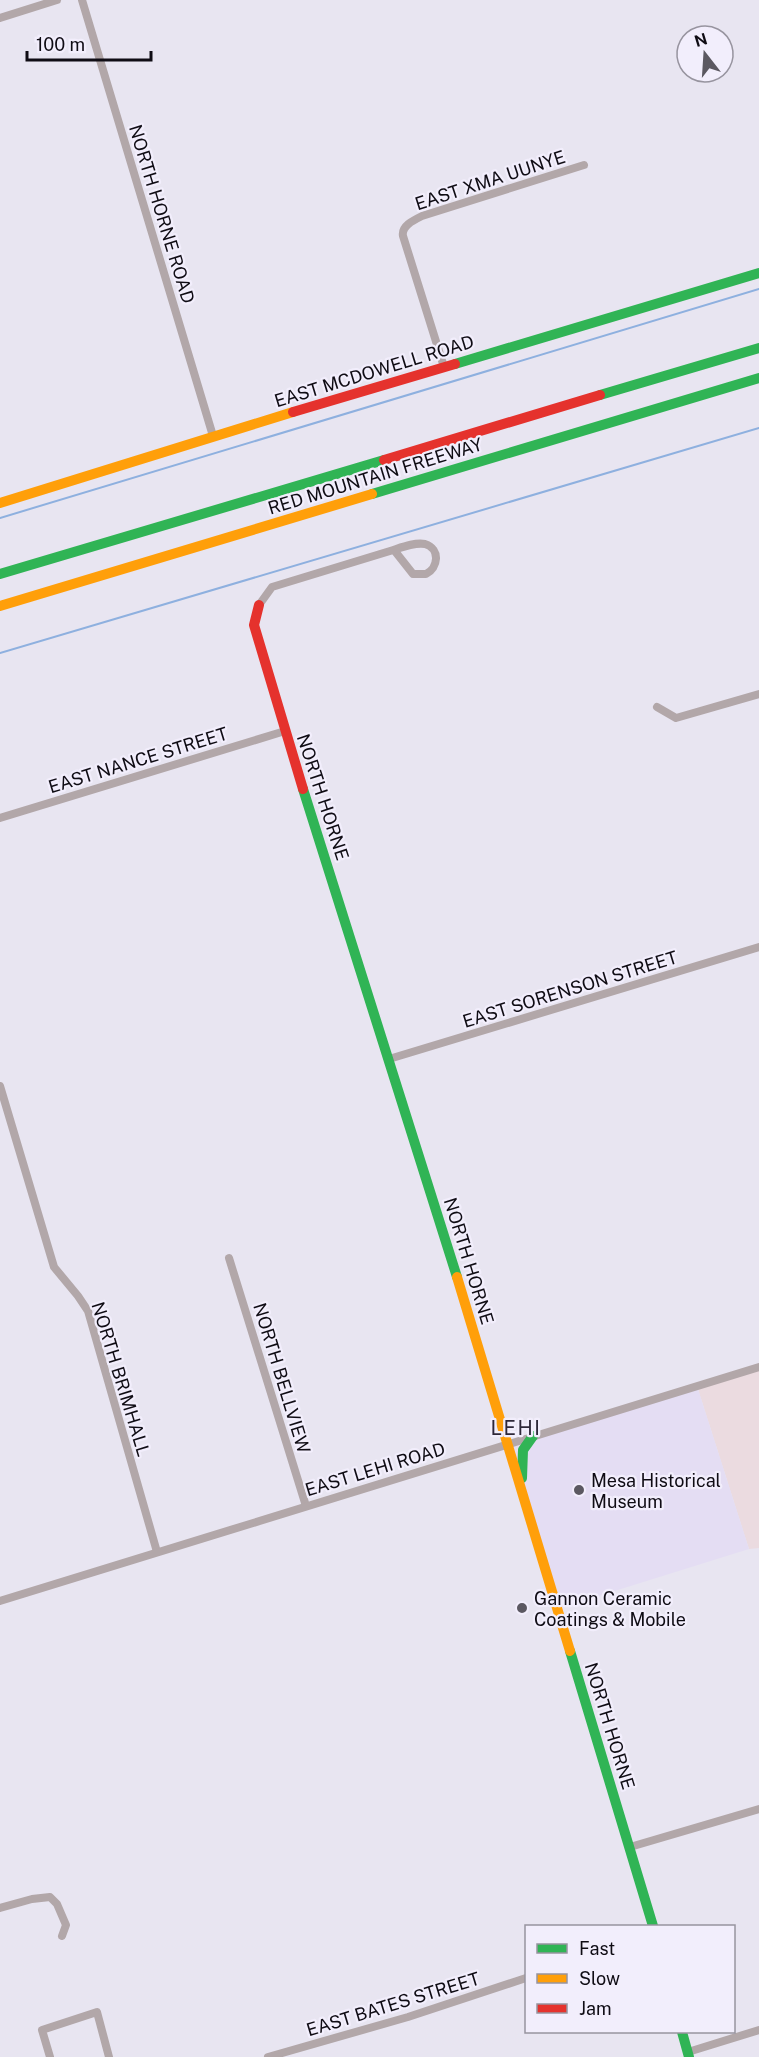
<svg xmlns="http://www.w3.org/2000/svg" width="759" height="2057" font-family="'Public Sans',sans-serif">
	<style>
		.industrial { fill: #ebdbe0 }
		.built { fill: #e4ddf3 }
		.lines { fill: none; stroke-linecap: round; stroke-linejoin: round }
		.stream { stroke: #8eb0df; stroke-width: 2 }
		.street { stroke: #b2a7a9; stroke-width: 8 }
		.fast { stroke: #30b455; stroke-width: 10 }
		.slow { stroke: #ff9f0a; stroke-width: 10 }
		.jam { stroke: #e5322d; stroke-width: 10 }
		.poi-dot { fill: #5b5861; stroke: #f2eefc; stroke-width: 2 }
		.labels { text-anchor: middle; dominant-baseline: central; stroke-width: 4.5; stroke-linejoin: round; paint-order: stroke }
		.street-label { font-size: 18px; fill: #0f0c14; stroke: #f2eefc }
		.poi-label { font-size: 18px; fill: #0f0c14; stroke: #f2eefc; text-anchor: start }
		.neighbourhood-label { font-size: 20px; letter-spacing: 1.5px; fill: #2e2839; stroke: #f2eefc }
	</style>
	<rect width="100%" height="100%" fill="#e8e5f1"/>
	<polygon class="industrial" points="759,1367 759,1548 749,1549 697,1386"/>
	<polygon class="built" points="697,1386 749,1549 557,1609 507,1444"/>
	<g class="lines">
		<g class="stream">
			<polyline points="0,518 759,289"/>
			<polyline points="0,653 759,428"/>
		</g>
		<g class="street">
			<polyline points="82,0 213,436"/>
			<polyline points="0,18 57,0"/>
			<path d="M444,367l-41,-131c-2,-10 11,-16 19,-20l162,-51"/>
			<path d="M259,605l13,-18 118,-36c10,-3 24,-9 35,-7 16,5 13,24 1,30h-13l-19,-24"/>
			<polyline points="657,707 676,718 759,694"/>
			<polyline points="0,818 285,731"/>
			<polyline points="389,1059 759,947"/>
			<polyline points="0,1086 54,1267 78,1296 88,1311 157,1552"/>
			<polyline points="229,1258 306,1506"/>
			<polyline points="0,1601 759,1367"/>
			<polyline points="630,1847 759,1809"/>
			<polyline points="0,1908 32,1899 50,1897 57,1904 66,1925 62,1936"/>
			<polyline points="688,2052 759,2030"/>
			<polyline points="50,2057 42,2030 97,2012 109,2057"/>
			<polyline points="268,2057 408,2017 526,1978"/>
		</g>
		<g class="fast">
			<polyline points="455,364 759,273"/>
			<polyline points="600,395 759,348"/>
			<polyline points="372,494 759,378"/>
			<polyline points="0,574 384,460"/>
			<polyline points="303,789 457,1277"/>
			<polyline points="522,1478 523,1450 533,1436"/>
			<polyline points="570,1651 653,1926"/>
			<polyline points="682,2032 689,2057"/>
		</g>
		<g class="slow">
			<polyline points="0,503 293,412"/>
			<polyline points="0,606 372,494"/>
			<polyline points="457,1277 570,1651"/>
		</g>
		<g class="jam">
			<polyline points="293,412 455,364"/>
			<polyline points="384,460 600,395"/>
			<polyline points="259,605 254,625 303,789"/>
		</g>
	</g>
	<g class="poi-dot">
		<circle cx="579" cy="1490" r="6"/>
		<circle cx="522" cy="1608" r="6"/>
	</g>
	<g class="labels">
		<g class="street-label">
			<text transform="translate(490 180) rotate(-18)">EAST XMA UUNYE</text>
			<text transform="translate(162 214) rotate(73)">NORTH HORNE ROAD</text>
			<text transform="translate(374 371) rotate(-17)">EAST MCDOWELL ROAD</text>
			<text transform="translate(375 476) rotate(-17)">RED MOUNTAIN FREEWAY</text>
			<text transform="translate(138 760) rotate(-17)">EAST NANCE STREET</text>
			<text transform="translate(323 797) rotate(72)">NORTH HORNE</text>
			<text transform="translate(570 989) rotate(-17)">EAST SORENSON STREET</text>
			<text transform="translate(469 1261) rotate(73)">NORTH HORNE</text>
			<text transform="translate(282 1378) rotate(73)">NORTH BELLVIEW</text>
			<text transform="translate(121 1379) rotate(73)">NORTH BRIMHALL</text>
			<text transform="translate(375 1469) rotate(-17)">EAST LEHI ROAD</text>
			<text transform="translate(610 1726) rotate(73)">NORTH HORNE</text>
			<text transform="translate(393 2004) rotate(-17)">EAST BATES STREET</text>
		</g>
		<g class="poi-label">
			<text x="591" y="1480">Mesa Historical<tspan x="591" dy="21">Museum</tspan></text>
			<text x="534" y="1598">Gannon Ceramic<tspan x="534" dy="21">Coatings &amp; Mobile</tspan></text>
		</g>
		<g class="neighbourhood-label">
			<text x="516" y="1428">LEHI</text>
		</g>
	</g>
	<rect x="525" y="1925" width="210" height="108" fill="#f2eefc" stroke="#97949f" stroke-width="1.5"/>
	<rect x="537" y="1944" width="30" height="9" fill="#30b455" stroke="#97949f" stroke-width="1.5"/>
	<text x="579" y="1955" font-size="18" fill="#0f0c14">Fast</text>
	<rect x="537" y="1974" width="30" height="9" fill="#ff9f0a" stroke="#97949f" stroke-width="1.5"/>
	<text x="579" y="1985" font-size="18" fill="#0f0c14">Slow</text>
	<rect x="537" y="2004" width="30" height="9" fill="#e5322d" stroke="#97949f" stroke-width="1.5"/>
	<text x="579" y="2015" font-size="18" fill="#0f0c14">Jam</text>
	<g transform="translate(705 54) rotate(343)"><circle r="28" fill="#f2eefc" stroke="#97949f" stroke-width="1.5"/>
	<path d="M0-4.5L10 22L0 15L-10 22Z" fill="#5b5861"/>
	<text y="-9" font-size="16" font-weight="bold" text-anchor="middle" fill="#0f0c14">N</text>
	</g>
	<path d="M27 51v9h124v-9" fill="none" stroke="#0f0c14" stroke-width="3"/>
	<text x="36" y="51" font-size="18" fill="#0f0c14" stroke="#f2eefc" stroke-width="4.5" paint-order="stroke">100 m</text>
</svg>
